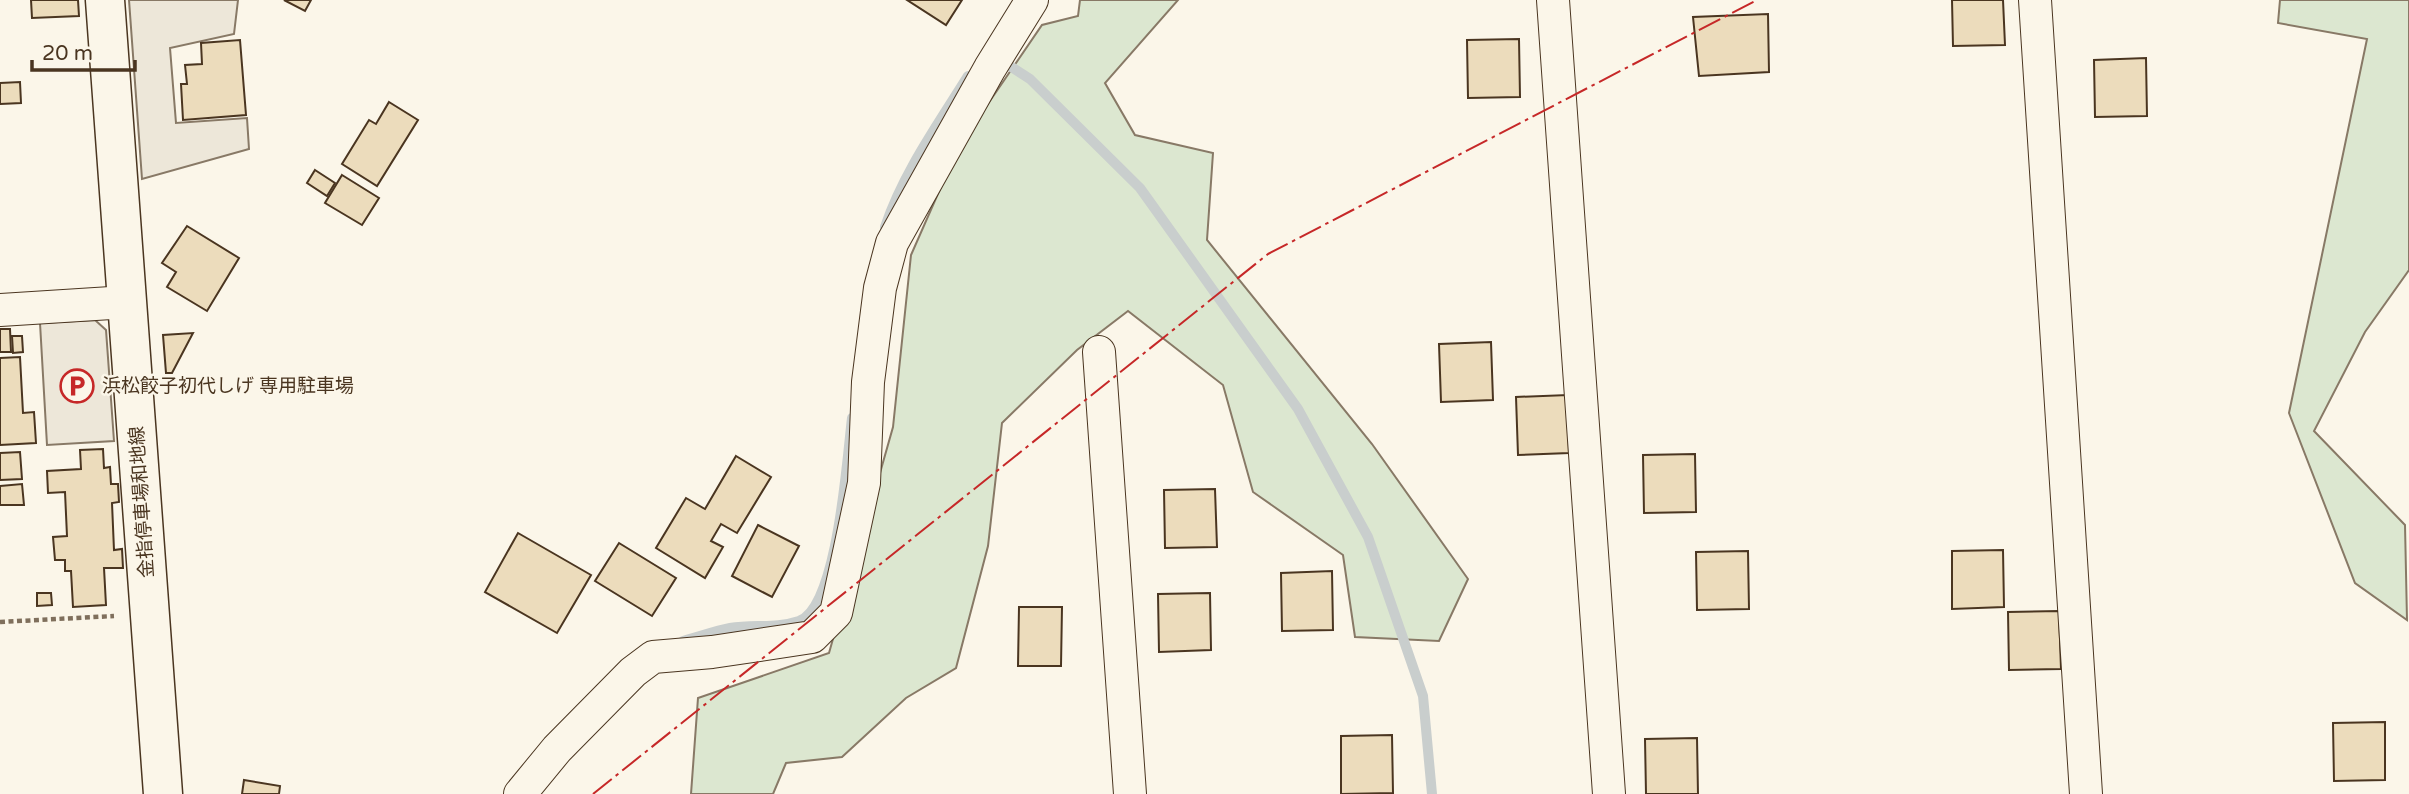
<svg xmlns="http://www.w3.org/2000/svg" width="2409" height="794" font-family="'Varela Round','Noto Sans JP',sans-serif">
	<style>
		.green { fill: #dce7d0; stroke: #887966; stroke-width: 2 }
		.parking { fill: #ede7d9; stroke: #887966; stroke-width: 2 }
		.lines { fill: none; stroke-linecap: round; stroke-linejoin: round }
		.stream { stroke: #c9cecd; stroke-width: 10 }
		.building { fill: #ecdcbc; stroke: #4a3520; stroke-width: 2 }
		.street-casing { stroke: #4a3520; stroke-width: 34 }
		.secondary-casing { stroke: #4a3520; stroke-width: 41 }
		.path { stroke: #7f6f5c; stroke-width: 4.5; stroke-dasharray: 5 3.5; stroke-linecap: butt }
		.street { stroke: #fbf6e9; stroke-width: 32 }
		.secondary { stroke: #fbf6e9; stroke-width: 38 }
		.power { stroke: #c62828; stroke-width: 2; stroke-dasharray: 24 5 3.5 5; stroke-linecap: butt }
		.labels { text-anchor: middle; dominant-baseline: central; stroke-width: 5; stroke-linejoin: round; paint-order: stroke }
		.poi-label { font-size: 19px; fill: #4a3520; stroke: #fbf6e9; text-anchor: start }
		.street-label { font-size: 19px; fill: #4a3520; stroke: #fbf6e9 }
	</style>
	<rect width="100%" height="100%" fill="#fbf6e9"/>
	<g class="green">
		<polygon points="1080,0 1178,0 1105,83 1135,135 1213,153 1207,240 1372,444 1468,579 1439,641 1355,637 1343,555 1253,492 1223,385 1128,311 1077,350 1002,423 988,546 956,668 906,698 842,757 786,763 773,794 691,794 698,698 829,653 893,427 911,255 959,146 1042,25 1078,16"/>
		<polygon points="2280,0 2409,0 2409,270 2365,332 2314,431 2405,525 2407,620 2355,583 2289,413 2367,39 2278,23"/>
	</g>
	<g class="parking">
		<polygon points="129,0 238,0 234,34 170,48 176,123 247,118 249,149 142,179"/>
		<polygon points="95,320 106,330 114,441 47,445 40,323"/>
	</g>
	<g class="lines">
		<g class="stream">
			<polyline points="999,59 1030,79 1140,188 1298,409 1368,537 1423,696 1432,794"/>
			<path d="M885,227c18,-54 53,-103 83,-151"/>
			<path d="M683,641c16,-4 31,-10 47,-13 24,-4 45,1 69,-7 39,-15 48,-163 53,-203"/>
		</g>
	</g>
	<g class="building">
		<polygon points="31,0 78,0 79,16 32,18"/>
		<polygon points="284,0 311,0 305,11"/>
		<polygon points="907,0 962,0 946,25"/>
		<polygon points="1952,0 2003,0 2005,45 1953,46"/>
		<polygon points="1768,14 1769,72 1699,76 1693,17"/>
		<polygon points="1519,39 1520,97 1468,98 1467,40"/>
		<polygon points="240,40 246,115 183,120 181,84 187,84 185,65 202,64 201,43"/>
		<polygon points="2146,58 2147,116 2095,117 2094,60"/>
		<polygon points="20,82 21,103 0,104 0,83"/>
		<polygon points="389,102 418,120 377,186 342,164 369,120 376,124"/>
		<polygon points="315,170 335,183 327,196 307,183"/>
		<polygon points="342,175 379,198 362,225 325,203"/>
		<polygon points="187,226 239,258 207,311 167,287 176,272 162,263"/>
		<polygon points="0,329 10,329 11,352 0,352"/>
		<polygon points="193,333 172,373 166,373 163,335"/>
		<polygon points="12,336 22,336 23,352 13,353"/>
		<polygon points="1491,342 1493,400 1441,402 1439,344"/>
		<polygon points="20,357 23,413 34,412 36,443 0,445 0,358"/>
		<polygon points="1568,395 1569,453 1518,455 1516,397"/>
		<polygon points="103,449 104,468 110,467 111,484 118,484 119,502 112,503 114,550 122,549 123,568 104,568 106,605 73,607 71,571 65,571 65,560 55,560 53,537 67,536 65,492 48,493 47,471 81,469 80,450"/>
		<polygon points="20,452 22,479 0,480 0,453"/>
		<polygon points="1695,454 1696,512 1644,513 1643,455"/>
		<polygon points="736,456 771,477 737,533 721,524 711,541 723,547 705,578 656,548 686,498 705,509"/>
		<polygon points="22,484 24,505 0,505 0,486"/>
		<polygon points="1215,489 1217,547 1165,548 1164,490"/>
		<polygon points="758,525 799,546 772,597 732,576"/>
		<polygon points="518,533 591,575 557,633 485,592"/>
		<polygon points="619,543 676,578 652,616 595,581"/>
		<polygon points="2003,550 2004,607 1952,609 1952,551"/>
		<polygon points="1748,551 1749,609 1697,610 1696,552"/>
		<polygon points="1332,571 1333,630 1282,631 1281,573"/>
		<polygon points="37,593 51,593 52,605 37,606"/>
		<polygon points="1210,593 1211,650 1159,652 1158,594"/>
		<polygon points="1019,607 1062,607 1061,666 1018,666"/>
		<polygon points="2059,611 2061,669 2009,670 2008,612"/>
		<polygon points="2385,722 2385,780 2334,781 2333,723"/>
		<polygon points="1392,735 1393,793 1341,794 1341,736"/>
		<polygon points="1697,738 1698,794 1646,794 1645,739"/>
		<polygon points="244,780 280,786 279,794 242,794"/>
	</g>
	<g class="lines">
		<defs>
			<g id="street">
				<polyline points="1553,0 1609,794"/>
				<polyline points="2035,0 2086,794"/>
				<polyline points="0,310 127,302"/>
				<polyline points="1099,352 1130,794"/>
				<polyline points="520,794 557,749 633,672 653,657 712,652 812,637 836,613 864,483 868,382 880,288 892,243 990,68 1032,0"/>
			</g>
			<polyline id="secondary" points="105,0 163,794"/>
		</defs>
		<use href="#street" class="street-casing"/>
		<use href="#secondary" class="secondary-casing"/>
		<polyline class="path" points="0,622 114,616"/>
		<use href="#street" class="street"/>
		<use href="#secondary" class="secondary"/>
		<polyline class="power" points="593,794 1268,254 1757,0"/>
	</g>
	<defs>
		<symbol id="parking-ring" viewBox="-11 -11 22 22"><circle r="9.5" fill="#fbf6e9" stroke="#c62828" stroke-width="1.5"/><path d="M-3.5-5.5H1a3.5 3.5 0 0 1 0 7H-1V5.5H-3.5ZM-1-3.4V-.6H.8a1.4 1.4 0 0 0 0-2.8Z" fill="#c62828"/></symbol>
	</defs>
	<g fill-rule="evenodd">
		<use href="#parking-ring" x="58" y="367" width="38" height="38"/>
	</g>
	<g class="labels">
		<g class="poi-label">
			<text x="102" y="386">浜松餃子初代しげ 専用駐車場</text>
		</g>
		<g class="street-label">
			<text transform="translate(142 502) rotate(-94)">金指停車場和地線</text>
		</g>
	</g>
	<path d="M32 60v10h103v-10" fill="none" stroke="#4a3520" stroke-width="3.5"/>
	<text x="42" y="60" font-size="21" fill="#4a3520" stroke="#fbf6e9" stroke-width="5" paint-order="stroke">20 m</text>
</svg>
